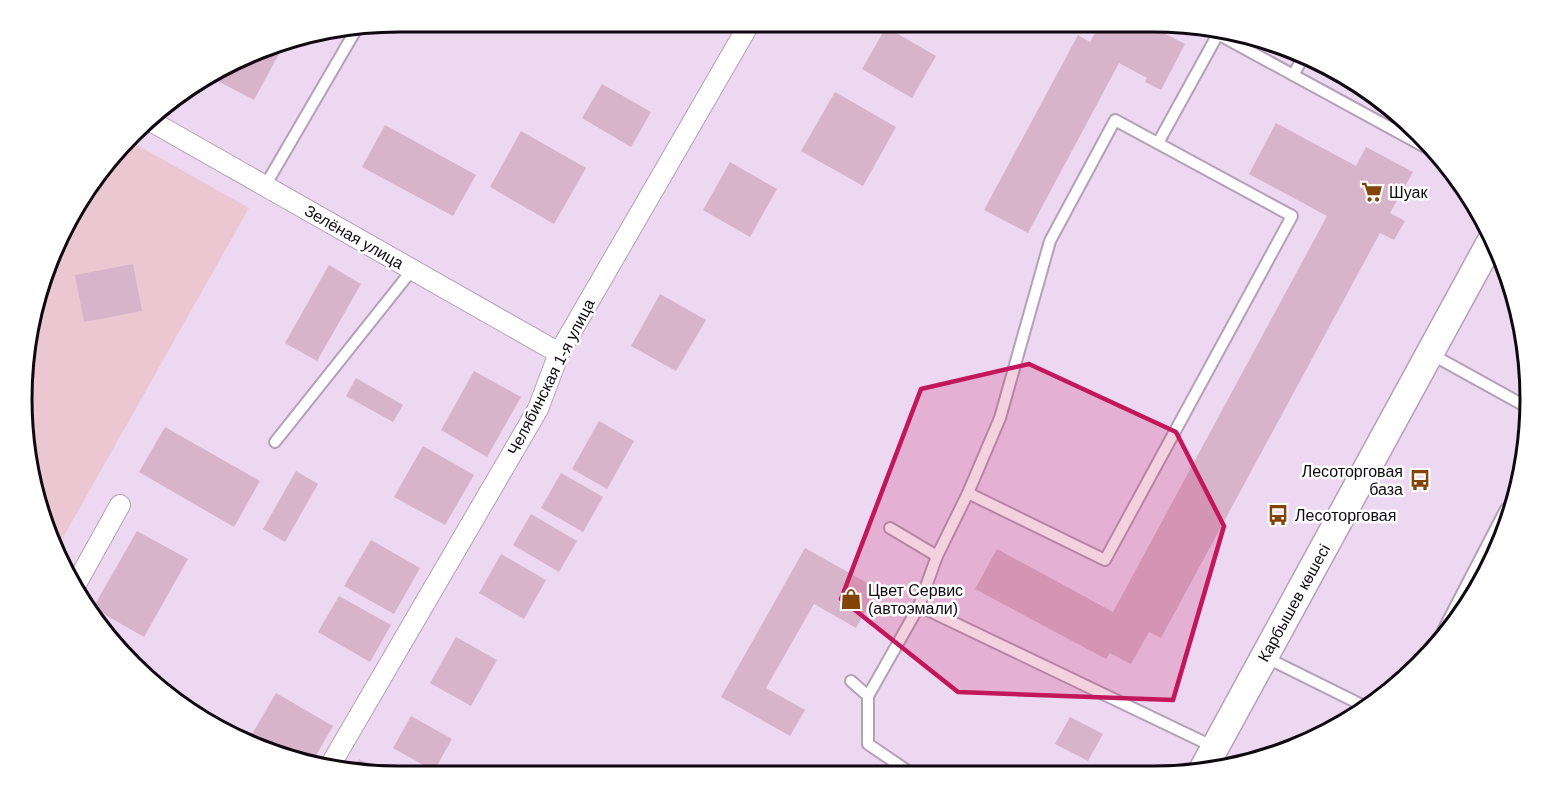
<svg xmlns="http://www.w3.org/2000/svg" width="1551" height="797" font-family="Arial,sans-serif">
	<style>
		.green { fill: #ebc8d1 }
		.building { fill: #d7b4ca }
		.lines { fill: none; stroke-linecap: round; stroke-linejoin: round }
		.service-casing { stroke: #b4a0b7; stroke-width: 14 }
		.minor-casing { stroke: #b4a0b7; stroke-width: 22 }
		.secondary-casing { stroke: #b4a0b7; stroke-width: 30 }
		.service { stroke: #fff; stroke-width: 10 }
		.minor { stroke: #fff; stroke-width: 20 }
		.secondary { stroke: #fff; stroke-width: 27 }
		.marked { fill: #c2185b; fill-opacity: 0.2; stroke: #c2185b; stroke-width: 4.5; stroke-linejoin: round }
		.labels { text-anchor: middle; dominant-baseline: central; stroke-width: 5; stroke-linejoin: round; paint-order: stroke }
		.poi-label { font-size: 16px; fill: #100911; stroke: #fff; text-anchor: start }
		.street-label { font-size: 16px; fill: #100911; stroke: #fff }
		.rim { fill: none; stroke: #100911; stroke-width: 3 }
	</style>
	<rect width="100%" height="100%" fill="#edd8f1"/>
	<polygon class="green" points="130,141 249,208 56,550 22,424 34,301 84,189"/>
	<g class="building">
		<polygon points="1101,22 1143,22 1185,44 1161,90 1145,82 1147,78 1119,63 1028,233 984,210 1078,35 1090,42"/>
		<polygon points="886,27 936,56 912,98 862,69"/>
		<polygon points="287,39 254,100 210,77 277,41"/>
		<polygon points="1341,76 1364,94 1363,95 1338,82"/>
		<polygon points="602,84 651,112 631,147 582,118"/>
		<polygon points="835,92 896,127 863,186 801,151"/>
		<polygon points="1276,123 1356,166 1366,147 1413,172 1390,213 1405,221 1394,240 1380,233 1161,638 1149,632 1131,664 1110,653 1106,659 975,589 997,549 1113,612 1327,216 1249,174"/>
		<polygon points="385,125 476,175 453,216 362,167"/>
		<polygon points="521,131 586,168 554,224 490,187"/>
		<polygon points="730,162 777,189 750,237 703,210"/>
		<polygon points="133,264 142,311 84,322 75,275"/>
		<polygon points="329,265 361,284 317,361 285,343"/>
		<polygon points="660,294 706,320 676,371 631,346"/>
		<polygon points="474,371 521,397 487,457 441,430"/>
		<polygon points="356,378 403,405 393,422 346,396"/>
		<polygon points="599,421 634,441 607,489 572,469"/>
		<polygon points="165,427 260,481 234,527 139,472"/>
		<polygon points="423,446 474,475 445,525 394,497"/>
		<polygon points="296,471 318,484 285,542 263,529"/>
		<polygon points="561,473 603,497 583,532 541,508"/>
		<polygon points="531,514 577,541 559,572 513,545"/>
		<polygon points="137,531 188,559 144,637 93,608"/>
		<polygon points="371,540 420,568 394,614 344,586"/>
		<polygon points="805,548 878,589 856,628 814,604 766,688 805,710 790,736 721,697"/>
		<polygon points="501,554 546,580 524,619 479,593"/>
		<polygon points="339,596 391,625 370,662 318,632"/>
		<polygon points="456,637 497,660 471,706 430,683"/>
		<polygon points="276,693 333,726 314,759 248,741"/>
		<polygon points="411,716 452,739 434,771 393,748"/>
		<polygon points="1070,717 1103,734 1088,761 1055,744"/>
		<polygon points="359,759 386,775 353,770"/>
	</g>
	<g class="lines">
		<defs>
			<g id="service">
				<polyline points="1293,75 1304,56"/>
				<polyline points="1158,143 1218,34 1440,155"/>
				<polyline points="265,186 357,28"/>
				<polyline points="1431,354 1527,407"/>
				<polyline points="275,442 412,270"/>
				<polyline points="890,528 937,556"/>
				<polyline points="919,606 1214,747"/>
				<polyline points="1433,650 1506,509"/>
				<polyline points="1265,657 1368,708"/>
				<polyline points="851,681 868,696 919,606 937,556 968,493 1105,560 1292,216 1115,120 1050,241 1000,418 968,493"/>
				<polyline points="868,696 868,744 912,774"/>
			</g>
			<g id="minor">
				<polyline points="149,120 559,353"/>
				<polyline points="75,586 120,505"/>
				<polyline points="331,764 538,409 559,353 751,21"/>
			</g>
			<polyline id="secondary" points="1201,773 1490,243"/>
		</defs>
		<use href="#service" class="service-casing"/>
		<use href="#minor" class="minor-casing"/>
		<use href="#secondary" class="secondary-casing"/>
		<use href="#service" class="service"/>
		<use href="#minor" class="minor"/>
		<use href="#secondary" class="secondary"/>
	</g>
	<path class="marked" d="M1029,364l147,68 48,94 -51,174 -215,-8 -117,-93 80,-210z"/>
	<defs>
		<symbol id="supermarket-bare" viewBox="-9 -9 18 18"><path d="M-6-5.5h2.5l.6 2H6L4.5 2H-2.5L-4.4-4H-6ZM-1.5 3.2a1.3 1.3 0 1 0 .1 0ZM3 3.2a1.3 1.3 0 1 0 .1 0Z" fill="#834408" stroke="#fff" stroke-width="2.5" paint-order="stroke"/></symbol>
		<symbol id="bus-bare" viewBox="-9 -9 18 18"><path d="M-5-6H5V4H4V6H2V4H-2V6H-4V4H-5ZM-3.5-4V0h7V-4ZM-3.5 1.2v1.5H-2V1.2ZM2 1.2v1.5H3.5V1.2Z" fill="#834408" stroke="#fff" stroke-width="2.5" paint-order="stroke"/></symbol>
		<symbol id="shop-bare" viewBox="-9 -9 18 18"><path d="M-5-2.5h2.3a2.7 3.5 0 0 1 5.4 0H5L5.5 6h-11ZM-1.5-2.5h3a1.5 2.3 0 0 0-3 0Z" fill="#834408" stroke="#fff" stroke-width="2.5" paint-order="stroke"/></symbol>
	</defs>
	<g fill-rule="evenodd">
		<use href="#supermarket-bare" x="1357" y="177" width="30" height="30"/>
		<use href="#bus-bare" x="1405" y="465" width="30" height="30"/>
		<use href="#bus-bare" x="1263" y="500" width="30" height="30"/>
		<use href="#shop-bare" x="836" y="584" width="30" height="30"/>
	</g>
	<g class="labels">
		<g class="poi-label">
			<text x="1389" y="192">Шуак</text>
			<text x="1403" y="471" text-anchor="end">Лесоторговая<tspan x="1403" dy="18">база</tspan></text>
			<text x="1295" y="515">Лесоторговая</text>
			<text x="868" y="590">Цвет Сервис<tspan x="868" dy="18">(автоэмали)</tspan></text>
		</g>
		<g class="street-label">
			<text transform="translate(354 237) rotate(30)">Зелёная улица</text>
			<text transform="translate(551 377) rotate(-63)">Челябинская 1-я улица</text>
			<text transform="translate(1294 603) rotate(-61)">Карбышев көшесі</text>
		</g>
	</g>
	<path d="M0 0H1551V797H0ZM399 32H1153A367 367 0 0 1 1520 399V399A367 367 0 0 1 1153 766H399A367 367 0 0 1 32 399V399A367 367 0 0 1 399 32Z" fill="#fff" fill-rule="evenodd"/>
	<path class="rim" d="M399 32H1153A367 367 0 0 1 1520 399V399A367 367 0 0 1 1153 766H399A367 367 0 0 1 32 399V399A367 367 0 0 1 399 32Z"/>
</svg>
